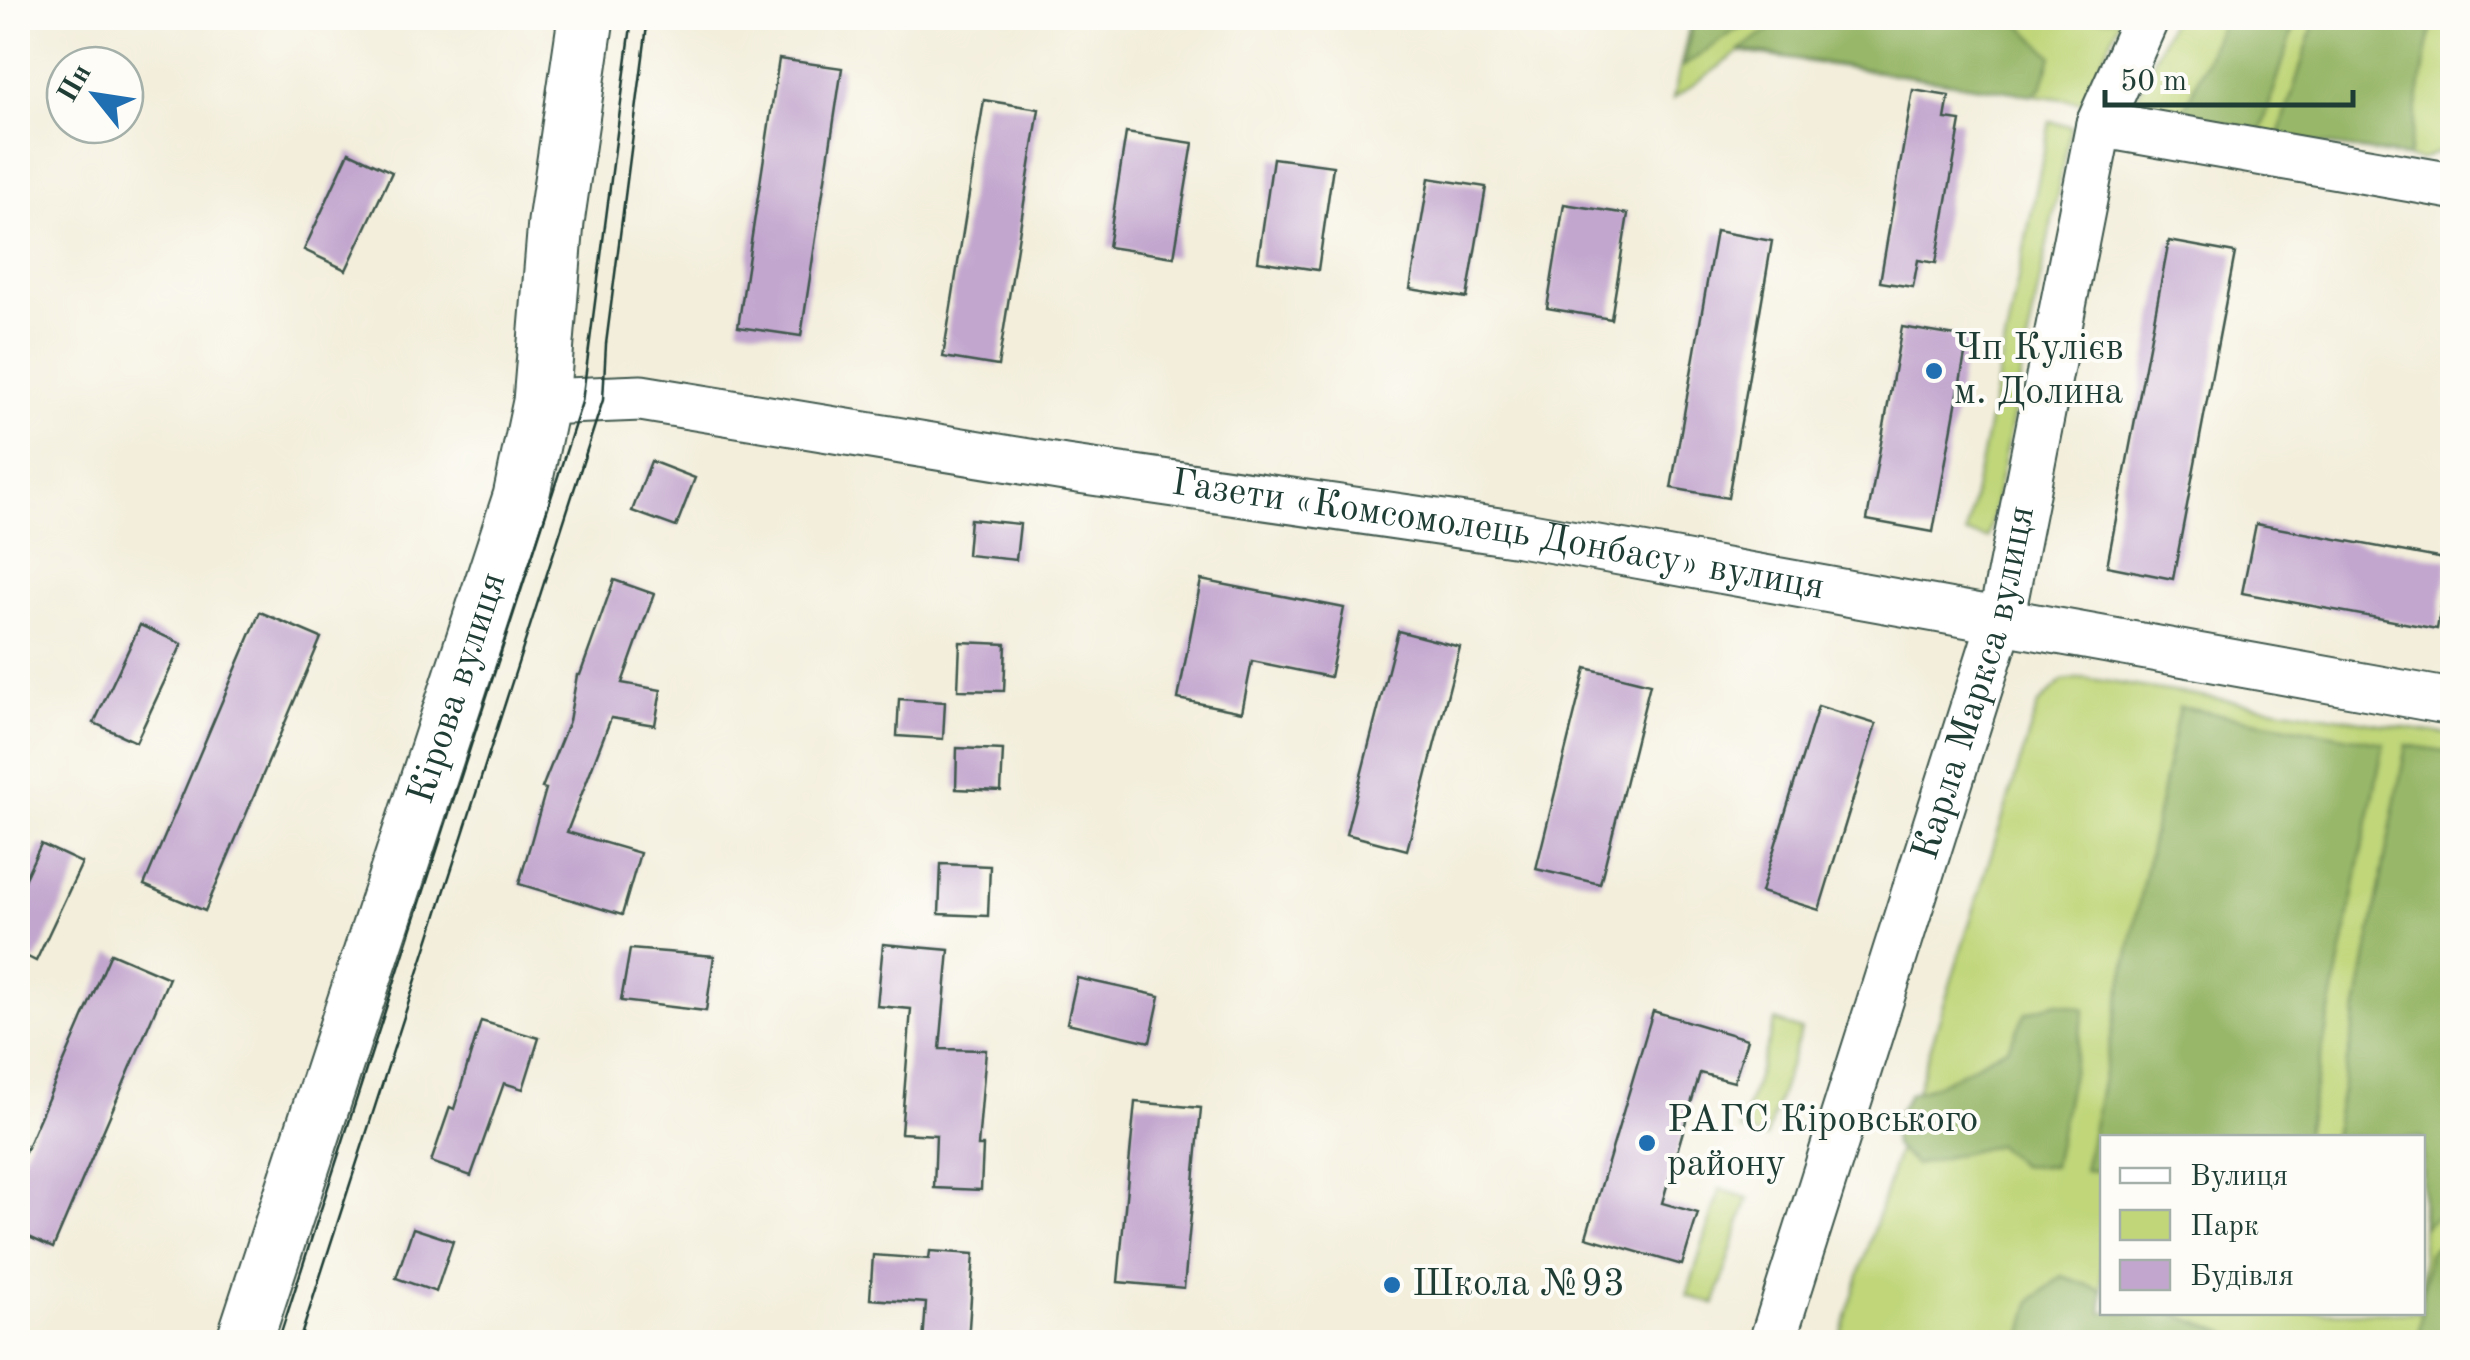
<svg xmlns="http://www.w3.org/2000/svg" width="2470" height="1360" font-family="'Old Standard TT',serif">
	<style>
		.green { fill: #c0d679; stroke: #708a56; stroke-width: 2.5; fill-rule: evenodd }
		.forest { fill: #98b769; stroke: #5c7a4e; stroke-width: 2.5 }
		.building { fill: #c2a6ce }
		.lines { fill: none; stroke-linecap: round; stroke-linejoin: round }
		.minor-casing { stroke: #3f584d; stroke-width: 49 }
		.major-casing { stroke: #3f584d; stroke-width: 59 }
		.minor { stroke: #fff; stroke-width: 45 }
		.major { stroke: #fff; stroke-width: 55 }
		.tram { stroke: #1f3d34; stroke-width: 2.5 }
		.poi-dot { fill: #1f6fb2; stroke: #fdfcf7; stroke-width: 4 }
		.labels { text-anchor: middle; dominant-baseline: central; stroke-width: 8; stroke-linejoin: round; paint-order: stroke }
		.poi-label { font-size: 38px; fill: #1f3d34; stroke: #fdfcf7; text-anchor: start }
		.street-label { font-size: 38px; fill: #1f3d34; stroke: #fdfcf7 }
	</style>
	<rect width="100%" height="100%" fill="#fdfcf7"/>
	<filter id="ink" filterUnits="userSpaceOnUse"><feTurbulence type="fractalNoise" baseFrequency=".01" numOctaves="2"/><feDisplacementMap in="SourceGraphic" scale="20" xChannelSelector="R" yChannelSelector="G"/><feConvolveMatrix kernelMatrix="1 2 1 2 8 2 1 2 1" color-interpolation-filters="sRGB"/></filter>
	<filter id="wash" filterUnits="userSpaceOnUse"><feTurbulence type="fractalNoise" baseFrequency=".0048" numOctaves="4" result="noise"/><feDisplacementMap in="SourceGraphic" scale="40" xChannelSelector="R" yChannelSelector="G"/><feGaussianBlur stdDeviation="2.25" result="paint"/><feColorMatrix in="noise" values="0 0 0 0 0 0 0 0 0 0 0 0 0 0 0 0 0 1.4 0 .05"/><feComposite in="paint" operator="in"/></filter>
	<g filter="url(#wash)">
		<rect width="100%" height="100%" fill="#f3eedb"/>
		<g class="green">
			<polygon points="1691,18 2121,18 2083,102 1740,52 1673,99"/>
			<polygon points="2172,18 2452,18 2452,146 2421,160 2130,113"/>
			<polygon points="2050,122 2071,126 1988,538 1966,534"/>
			<path d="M2084,678l368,57v607h-614l200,-637 24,-24zM2102,1138h320v174h-320z"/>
			<polygon points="1775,1021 1801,1030 1766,1138 1740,1130"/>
			<polygon points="1720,1189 1748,1198 1715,1304 1687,1296"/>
		</g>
		<g class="forest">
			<polygon points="1694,18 1753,18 1683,67"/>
			<polygon points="1786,18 2015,18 2052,56 2042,87 2033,95 1740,50"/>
			<polygon points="2224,18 2297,18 2260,134 2179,122"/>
			<polygon points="2316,18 2433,18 2408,157 2278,138"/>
			<polygon points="2179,707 2384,743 2305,1137 2102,1138 2102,1171 2084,1170"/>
			<polygon points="2406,745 2452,752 2452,1204 2423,1227 2422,1138 2333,1137"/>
			<polygon points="2057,1002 2085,1009 2053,1167 2020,1165 1997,1145 1915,1165 1894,1146 1892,1124 1909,1094 1941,1083 2008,1047 2026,1013"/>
			<polygon points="2452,1235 2452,1342 2418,1342 2428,1253"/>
			<polygon points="2062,1276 2102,1290 2102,1312 2171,1313 2254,1342 2021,1342 2031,1301"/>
		</g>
		<g id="blocks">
			<g class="building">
				<polygon points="779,59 842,68 801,336 738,327"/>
				<polygon points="1913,90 1949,96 1945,119 1961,121 1936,263 1918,260 1913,287 1880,282"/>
				<polygon points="984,100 1039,109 998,366 943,357"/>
				<polygon points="1126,133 1193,143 1174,257 1108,247"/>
				<polygon points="349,152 392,172 346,270 304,250"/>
				<polygon points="1273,158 1333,166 1318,270 1258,261"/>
				<polygon points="1429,178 1486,187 1467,298 1410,289"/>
				<polygon points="1564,204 1628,214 1611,319 1547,308"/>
				<polygon points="1716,231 1772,241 1728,498 1671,488"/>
				<polygon points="2169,241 2235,253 2173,579 2107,566"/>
				<polygon points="1902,327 1968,338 1933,532 1867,520"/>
				<polygon points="651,461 695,478 676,527 632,511"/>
				<polygon points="970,519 1020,524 1016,560 967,555"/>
				<polygon points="2256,524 2449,560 2437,629 2242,593"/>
				<polygon points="614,580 654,594 622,683 661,690 655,725 611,718 567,832 640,853 622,915 519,884 546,789 542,788 569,721 577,675 580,675"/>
				<polygon points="1201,580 1344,608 1330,677 1252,661 1242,712 1178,699"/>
				<polygon points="260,612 321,638 205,911 144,885"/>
				<polygon points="140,625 182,644 136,742 94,723"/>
				<polygon points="1398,631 1460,647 1407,850 1346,834"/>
				<polygon points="960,642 1006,644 1004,691 958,690"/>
				<polygon points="1586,668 1650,684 1600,884 1536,869"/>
				<polygon points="899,699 945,702 943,739 897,736"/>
				<polygon points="1818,706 1876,724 1819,910 1761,892"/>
				<polygon points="957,748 1003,750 1001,791 956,789"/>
				<polygon points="41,844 82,863 36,961 18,952 18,893"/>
				<polygon points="941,864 990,866 988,916 939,914"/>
				<polygon points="883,944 949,950 940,1049 986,1050 978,1146 983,1146 981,1190 934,1188 936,1135 901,1133 911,1009 877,1006"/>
				<polygon points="630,949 714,956 706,1011 621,1001"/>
				<polygon points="111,953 169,978 53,1248 18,1232 18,1168"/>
				<polygon points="1077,978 1160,996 1150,1042 1067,1023"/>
				<polygon points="1653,1011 1747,1039 1734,1082 1700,1073 1662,1203 1698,1213 1682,1265 1586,1237"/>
				<polygon points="481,1021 539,1038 523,1089 504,1083 471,1176 431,1162 450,1107 454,1109"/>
				<polygon points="1135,1102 1201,1108 1184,1288 1118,1282"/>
				<polygon points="413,1228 453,1241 436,1292 396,1278"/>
				<polygon points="930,1251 974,1254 968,1342 923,1342 926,1303 870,1299 873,1255 929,1259"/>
			</g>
		</g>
	</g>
	<g filter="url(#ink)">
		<use href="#blocks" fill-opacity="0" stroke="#3f584d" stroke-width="2.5"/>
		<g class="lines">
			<defs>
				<g id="minor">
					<polyline points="2099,124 2452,186"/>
					<path id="s1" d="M541,402l100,-4 424,70 455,66 932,168"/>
					<path id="s2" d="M1772,1342l229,-722 98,-496 47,-106"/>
				</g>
				<g id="major">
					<path id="s3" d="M244,1342l277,-845 20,-95 15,-180 30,-204"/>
				</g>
			</defs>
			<use href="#minor" class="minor-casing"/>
			<use href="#major" class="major-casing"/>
			<use href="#minor" class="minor"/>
			<use href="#major" class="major"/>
			<g class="tram">
				<polyline points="278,1342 582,402 632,18"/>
				<polyline points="299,1342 603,400 606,344 648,18"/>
			</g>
		</g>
	</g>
	<g class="poi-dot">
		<circle cx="1934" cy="371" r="10"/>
		<circle cx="1647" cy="1143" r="10"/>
		<circle cx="1392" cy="1285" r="10"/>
	</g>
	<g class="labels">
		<g class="poi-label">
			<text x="1954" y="349">Чп Кулієв<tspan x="1954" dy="44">м. Долина</tspan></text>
			<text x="1667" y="1121">РАГС Кіровського<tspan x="1667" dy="44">району</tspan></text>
			<text x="1412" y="1285">Школа №93</text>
		</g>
		<g class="street-label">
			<text stroke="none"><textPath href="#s1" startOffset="968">Газети «Комсомолець Донбасу» вулиця</textPath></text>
			<text stroke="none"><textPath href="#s2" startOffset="690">Карла Маркса вулиця</textPath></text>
			<text stroke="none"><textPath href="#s3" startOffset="688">Кірова вулиця</textPath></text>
		</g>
	</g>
	<rect width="2470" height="1360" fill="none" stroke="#fdfcf7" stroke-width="60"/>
	<rect x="2100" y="1135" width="325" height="180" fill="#fdfcf7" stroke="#a4b0a9" stroke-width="2.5"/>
	<rect x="2120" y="1168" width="50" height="15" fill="#ffffff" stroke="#a4b0a9" stroke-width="2.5"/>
	<text x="2190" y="1185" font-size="30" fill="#1f3d34">Вулиця</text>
	<rect x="2120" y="1210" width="50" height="30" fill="#c0d679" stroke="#a4b0a9" stroke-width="2.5"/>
	<text x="2190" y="1235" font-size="30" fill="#1f3d34">Парк</text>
	<rect x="2120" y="1260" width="50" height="30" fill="#c2a6ce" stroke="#a4b0a9" stroke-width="2.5"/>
	<text x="2190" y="1285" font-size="30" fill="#1f3d34">Будівля</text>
	<g transform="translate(95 95) rotate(300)"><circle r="48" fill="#fdfcf7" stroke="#a4b0a9" stroke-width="2.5"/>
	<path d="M0-8L18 38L0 25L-18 38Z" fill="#1f6fb2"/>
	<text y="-15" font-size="28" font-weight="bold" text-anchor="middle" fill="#1f3d34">Пн</text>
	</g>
	<path d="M2105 90v15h248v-15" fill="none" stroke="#1f3d34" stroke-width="5"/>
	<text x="2120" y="90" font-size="30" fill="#1f3d34" stroke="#fdfcf7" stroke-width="8" paint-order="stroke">50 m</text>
</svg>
